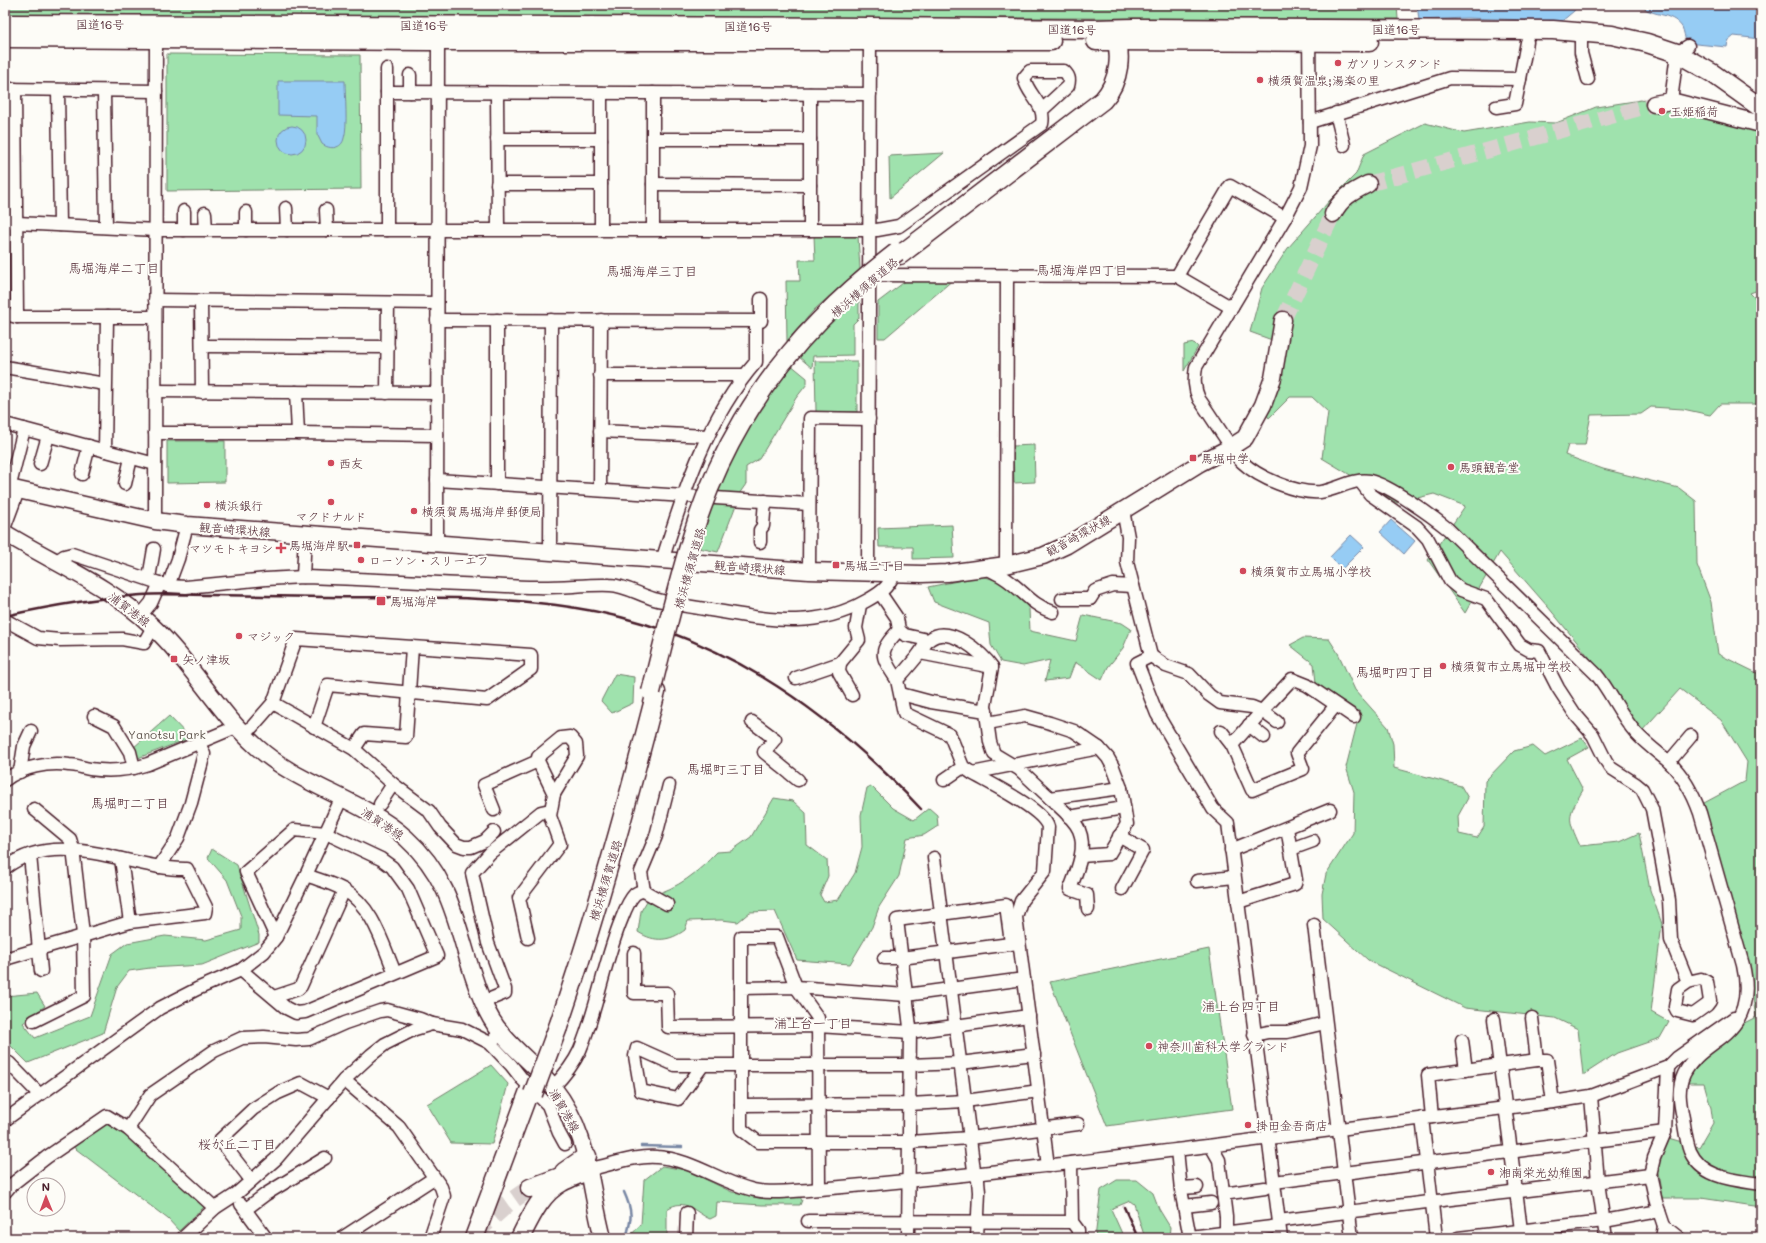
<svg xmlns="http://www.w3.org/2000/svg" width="1766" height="1243" font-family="Mali,'Klee One',sans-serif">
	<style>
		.green { fill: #9fe2ad; stroke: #74806c }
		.water { fill: #96ccf4; stroke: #7887a4 }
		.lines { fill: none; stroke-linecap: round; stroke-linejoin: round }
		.stream { stroke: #7887a4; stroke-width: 2.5 }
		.major-tunnel { stroke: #d9d0ce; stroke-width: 16; stroke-dasharray: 16 8; stroke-linecap: butt }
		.highway-tunnel { stroke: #d9d0ce; stroke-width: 18; stroke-dasharray: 18 9; stroke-linecap: butt }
		.minor-casing { stroke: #4a1f2b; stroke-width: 15 }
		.major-casing { stroke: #4a1f2b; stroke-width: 19 }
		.highway-casing { stroke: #4a1f2b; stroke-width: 21 }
		.minor { stroke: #fdfcf7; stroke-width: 12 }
		.major { stroke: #fdfcf7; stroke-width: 16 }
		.highway { stroke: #fdfcf7; stroke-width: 18 }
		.rail { stroke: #4a1f2b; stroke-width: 2.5 }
		.highway-bridge-casing { stroke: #4a1f2b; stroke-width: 21; stroke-linecap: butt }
		.highway-bridge { stroke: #fdfcf7; stroke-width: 18 }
		.poi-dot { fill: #d1495b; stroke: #fdfcf7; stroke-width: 1.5 }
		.labels { text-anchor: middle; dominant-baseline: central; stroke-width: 4; stroke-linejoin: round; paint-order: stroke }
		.street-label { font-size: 12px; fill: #4a1f2b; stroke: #fdfcf7 }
		.poi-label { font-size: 12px; fill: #4a1f2b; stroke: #fdfcf7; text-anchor: start }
		.park-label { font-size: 12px; fill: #645a52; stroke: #fdfcf7 }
		.neighbourhood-label { font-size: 13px; fill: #4a1f2b; stroke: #fdfcf7 }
	</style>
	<rect width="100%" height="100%" fill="#fdfcf7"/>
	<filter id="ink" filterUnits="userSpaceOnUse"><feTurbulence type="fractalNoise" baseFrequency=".025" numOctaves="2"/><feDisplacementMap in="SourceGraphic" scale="8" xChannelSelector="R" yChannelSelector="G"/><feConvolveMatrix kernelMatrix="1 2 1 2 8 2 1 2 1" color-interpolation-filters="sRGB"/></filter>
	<g filter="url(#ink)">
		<g class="green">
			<polygon points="5,5 1397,5 1398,19 5,15"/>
			<polygon points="167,54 360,55 361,189 167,191"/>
			<polygon points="1641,100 1761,130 1761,289 1750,293 1761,304 1761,404 1720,404 1710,415 1683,409 1651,407 1641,414 1591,415 1585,445 1568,445 1565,455 1603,469 1679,488 1696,501 1697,565 1711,602 1718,654 1761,675 1761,1207 1701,1198 1662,1198 1657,1166 1665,1137 1699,1147 1713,1123 1711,1108 1704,1083 1681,1083 1700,1065 1707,1042 1756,1017 1746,956 1704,803 1745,781 1747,762 1721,720 1680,689 1641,732 1608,680 1548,607 1500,552 1465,613 1428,560 1465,506 1434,494 1397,503 1322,458 1328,412 1312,397 1290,397 1269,418 1259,405 1272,375 1272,340 1250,332 1262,288 1288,248 1330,200 1356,174 1364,154 1425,123 1464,133 1530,122 1556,123 1596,107"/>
			<polygon points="944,153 890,198 889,156"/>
			<polygon points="814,236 858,236 860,269 814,310 787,341 786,281 800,281 799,260 815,260"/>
			<polygon points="859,273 859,318 853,324 853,355 813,356 812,368 786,346"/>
			<polygon points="954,279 885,338 878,338 878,302 907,280"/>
			<polygon points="1194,343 1198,347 1184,371 1184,345"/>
			<polygon points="779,355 807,378 807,384 796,398 759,459 746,467 746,484 739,494 701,491 699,489 721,445"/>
			<polygon points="815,361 857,361 857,412 816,412"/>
			<polygon points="167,441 225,441 225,482 167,483"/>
			<polygon points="1034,445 1035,482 1014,483 1013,446"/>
			<polygon points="694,502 736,505 718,552 680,544"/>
			<polygon points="952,525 954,558 913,559 913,547 879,547 878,528"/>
			<polygon points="982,576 1012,585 1029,609 1030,631 1076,641 1083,615 1122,623 1131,629 1123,648 1108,667 1102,680 1075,662 1069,678 1045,681 1050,660 1023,666 1001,662 991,645 989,623 934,602 928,587"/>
			<path d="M1303,638l26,1 9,14 17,37 33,37 5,17 1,24 67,18 7,12 -10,18 1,18 18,4 7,-11 1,-46 29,-30 19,-5 12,10 37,-18 7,9 -22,12 16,31c-16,27 -16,27 -3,56l39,-4 20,-9 11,57 12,34 -11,88 18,10 -9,16 -43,15 -34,22 -5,-46 -23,-11 -90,-10 -97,-48 -45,-41 -1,-25 4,-20 27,-41 1,-41 -8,-25 14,-55 -44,-29 -2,-19 -24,-19z"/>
			<polygon points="615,674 634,677 633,703 612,713 601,701"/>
			<polygon points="169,716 190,738 138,758 133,748"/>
			<path d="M871,786l22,22 21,12 15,-12 8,7 1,11 -14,9 -17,3 -8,38 -20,31 -7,20 -22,37 -53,-4 -22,-49 -25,1 -12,10 -16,-2 -34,1 -3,9c-15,11 -30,13 -47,2l3,-21 9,-15c29,-8 47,-23 67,-44l14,-1 20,-14 23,-39 19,3 13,12 1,32 20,15 1,16 -8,19 4,7 14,-2 17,-27 7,-26 -1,-32 6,-27z"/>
			<polygon points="212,849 237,865 259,935 259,942 202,965 150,968 129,971 117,987 103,1033 28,1063 9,1044 5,1045 5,996 37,993 45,1006 23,1023 35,1038 90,1016 112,954 127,943 165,936 206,940 241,930 241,916 227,880 208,858"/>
			<polygon points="1209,949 1232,1109 1107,1126 1050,982"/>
			<polygon points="491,1065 508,1084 492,1144 451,1143 427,1104"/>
			<polygon points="103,1122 110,1123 157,1159 204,1207 179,1231 168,1219 72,1146"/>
			<path d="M662,1166l24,4 46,22 41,6 26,-2 3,4 -2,5h-38l-45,-3 -1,14 -6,3c-16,-7 -24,-22 -43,-10v29h-36l1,-4 9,-10 3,-44z"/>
			<polygon points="1117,1180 1137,1180 1153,1193 1159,1209 1170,1227 1169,1238 1145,1238 1134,1204 1130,1201 1111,1209 1124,1238 1095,1238 1101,1190"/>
		</g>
		<g class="water">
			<polygon points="1417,5 1577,5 1574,11 1562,21 1466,18 1419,20"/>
			<path d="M1641,5h120v34l-27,-3 -6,5 -1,6 -41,-4c-1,-5 -2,-12 -4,-16 -11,-16 -32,-10 -41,-22z"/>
			<path d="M278,81h67c0,15 3,45 -1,57 -2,11 -14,12 -22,6l-5,-10v-18l-39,-1z"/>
			<circle cx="292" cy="140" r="14"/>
			<polygon points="1391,520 1415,541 1404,554 1380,532"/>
			<polygon points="1351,535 1364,547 1342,569 1330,557"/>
		</g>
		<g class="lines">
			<g class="stream">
				<polyline points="641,1146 682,1147"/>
				<path d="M624,1192c9,20 8,26 2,46"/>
			</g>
			<g class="major-tunnel">
				<polyline points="1368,184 1654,104"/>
				<polyline points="1283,320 1333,214"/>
			</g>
			<polyline class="highway-tunnel" points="474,1234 507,1204 530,1188"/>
			<defs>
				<g id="minor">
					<path d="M1309,34l1,112 -9,41 -16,31 -89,149c-2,12 -2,21 3,32 10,14 19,29 29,43 4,6 8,15 14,20 17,16 55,32 78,30 17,-2 33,-14 50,-11 19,4 62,35 78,48l148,145c15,18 24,41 40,59 9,10 21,19 32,28 16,15 25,32 32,52l43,152c7,31 2,56 -25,75 -13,10 -26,18 -34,34 -7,15 -4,29 -1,44 2,11 3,23 7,33 12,28 46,29 71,33"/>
					<polyline points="1581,42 1581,53 1588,79"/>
					<polyline points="5,89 156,91"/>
					<polyline points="15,89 17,317"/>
					<polyline points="58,90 60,225"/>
					<polyline points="104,91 106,227"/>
					<polyline points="387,92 870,94"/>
					<polyline points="410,92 410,75"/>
					<polyline points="497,93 498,229"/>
					<polyline points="601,93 601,229"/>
					<polyline points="1671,101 1677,53 1688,46"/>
					<polyline points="1496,107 1515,104 1520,79"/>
					<polyline points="1336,113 1344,145"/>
					<polyline points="1310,122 1450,78 1520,79 1527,42"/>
					<polyline points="497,139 601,139"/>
					<polyline points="653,139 810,139"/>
					<polyline points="497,184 601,184"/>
					<polyline points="653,184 810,185"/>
					<polyline points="286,208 287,230"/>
					<polyline points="326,210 327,230"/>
					<polyline points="246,212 246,230"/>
					<polyline points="205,213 206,230"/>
					<path d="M5,220l12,3 139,7h721l22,-4 143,-102c4,-20 -14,-28 -18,-46l6,-7h34c5,5 6,8 4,15l-26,24"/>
					<polyline points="653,229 653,93"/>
					<polyline points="184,230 184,211"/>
					<polyline points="387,230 387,69"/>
					<polyline points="810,230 810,94"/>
					<polyline points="870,275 1177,276 1232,308"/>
					<polyline points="1177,276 1230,186 1285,218"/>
					<polyline points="155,300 437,303"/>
					<polyline points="201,301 202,392"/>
					<polyline points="5,314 17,317 155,317"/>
					<polyline points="437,320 761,321 761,299"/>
					<polyline points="497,320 497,484"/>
					<polyline points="202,346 388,347"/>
					<polyline points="5,367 105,384"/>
					<polyline points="600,375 745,375"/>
					<polyline points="155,391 437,393"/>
					<polyline points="387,393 388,303"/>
					<polyline points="5,424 155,464"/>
					<polyline points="600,431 708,436"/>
					<polyline points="155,433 298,433 296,392"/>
					<polyline points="298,433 437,435"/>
					<polyline points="105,451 107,317"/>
					<polyline points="40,464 48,436"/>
					<polyline points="82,474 89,446"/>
					<polyline points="437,480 809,504"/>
					<polyline points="1360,481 1370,494 1417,527 1428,539 1450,581 1461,590 1486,599 1520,645 1529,650 1539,651 1558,688 1575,714 1593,735 1606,761 1611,768 1636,784 1642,789 1652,809 1669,900 1671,940 1688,982 1678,989 1675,1007 1677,1011 1693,1015 1707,1005 1710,1001 1707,982 1701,979 1688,982"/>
					<polyline points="125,484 131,458"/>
					<polyline points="9,489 24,429"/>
					<polyline points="600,490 601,320"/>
					<polyline points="1123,510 1128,537 1127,562 1151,656 1137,663 1157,714 1213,809 1228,823 1281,1238"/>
					<polyline points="155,521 156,32"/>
					<polyline points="5,526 18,491"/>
					<polyline points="760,542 760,530 763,526 765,501"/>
					<polyline points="437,544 438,34"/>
					<polyline points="550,553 551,320"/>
					<path d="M57,561l7,-5 8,-2 96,32 18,1 80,-8 37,-2c78,2 156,8 233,10 25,1 50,-3 74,-2 14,0 30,10 44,14 22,6 46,9 69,13 52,9 95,16 143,-11 13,-7 22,-13 28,-27"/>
					<path d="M662,561c22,-70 45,-143 94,-199v-41"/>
					<polyline points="1006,565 1007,276"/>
					<path d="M987,568c6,4 11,6 16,9 18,11 29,29 50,35"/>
					<polyline points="809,571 810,418 869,419"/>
					<polyline points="868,573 870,34"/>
					<polyline points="303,577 305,534"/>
					<polyline points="149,578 154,549"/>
					<polyline points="168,586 178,559 187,525"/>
					<polyline points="880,593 897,618 899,630 905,635 928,640"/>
					<polyline points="1062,599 1090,599 1095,591 1113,585 1133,586"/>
					<polyline points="140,616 151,603 160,583"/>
					<polyline points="5,620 38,638 60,640 122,639 144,643 153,627"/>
					<polyline points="920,653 992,667"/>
					<polyline points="1151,656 1166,666 1189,674 1209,695 1220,703 1252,707 1262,711 1292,679 1307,685 1354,717"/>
					<polyline points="840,663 839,672 852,695"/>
					<polyline points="796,678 840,663 859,640 856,628 860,605"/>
					<path d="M897,680c-16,-25 -20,-27 2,-50"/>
					<polyline points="901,694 931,702 986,711"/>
					<polyline points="273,703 354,749 393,784 429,811 440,827 456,844 464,847 471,847 485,841 494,832"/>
					<polyline points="94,716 114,726 130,752 134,768"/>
					<polyline points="752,722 775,739 764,752 798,780"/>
					<polyline points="1277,722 1262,711 1232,745 1252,790 1303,769 1297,753 1336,705"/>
					<polyline points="988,723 1025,716 1050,723 1074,731 1099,748 1108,758 1113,767 1121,788 1127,824 1109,854 1081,856"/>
					<polyline points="1249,725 1264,737"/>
					<polyline points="1221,731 1232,745"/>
					<polyline points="241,733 252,727 273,703 296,639 531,655 531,669 487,700 328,685 314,727"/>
					<path d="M1099,748l-127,25 -9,-6 -13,-32 -46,-22 -7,-33c7,-8 15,-17 22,-26 4,-5 6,-12 11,-15 19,-15 52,13 62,28l-7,39 5,36 4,12 25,15 31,29 71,-10"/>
					<polyline points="354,749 364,734 406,737 412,647"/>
					<polyline points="538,761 538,757 561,738 570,737 576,744 577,756 554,794"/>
					<polyline points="1669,762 1691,736"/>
					<polyline points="20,772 24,746 31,731"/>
					<path d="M972,773c17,10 71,36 76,54l-3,44 -24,30 -5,16 32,249"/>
					<path d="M5,780c17,-13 43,-18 64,-15 8,0 14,3 21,4 20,3 40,1 58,-5l88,-37"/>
					<polyline points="944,780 963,767"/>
					<path d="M1050,798c9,9 23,19 29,32 8,18 -2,41 -9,59l17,6 1,14"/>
					<polyline points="380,804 393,784"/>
					<polyline points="34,809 70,839 73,849 83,934 84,996 34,1021"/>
					<polyline points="494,810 484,785 538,761 554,794 550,816 560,844 519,898 528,938"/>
					<polyline points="1069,817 1124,808"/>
					<polyline points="1119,836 1143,850 1122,889"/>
					<polyline points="1291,849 1313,841"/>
					<polyline points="1231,850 1330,810"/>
					<polyline points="30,855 41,971"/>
					<polyline points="934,858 974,1170 978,1180 979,1192 977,1238"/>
					<polyline points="121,859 130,922"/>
					<polyline points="159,867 178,838 191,803 204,754 199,743"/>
					<path d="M5,868c55,-42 123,2 182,1l19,38 -1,6 -75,9 -125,37"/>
					<path d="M306,875c13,5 26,8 38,15 29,16 39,55 51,83"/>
					<polyline points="1197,881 1234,877"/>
					<polyline points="644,891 641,872 656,836 669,785"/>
					<polyline points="1238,902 1295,884 1296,880 1287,828"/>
					<polyline points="1314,925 1352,1238"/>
					<polyline points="634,953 634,993 667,993 668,1027 818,1026 910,1032 1029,1016"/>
					<polyline points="884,958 901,958 1018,943"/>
					<polyline points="241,970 286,1008 296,1013 305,1012 437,956 408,889 392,867 381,859 326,833 294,830 246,872 276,937"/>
					<polyline points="1024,979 906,995 796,987 741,988 741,1129 758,1142 909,1142 970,1138 1078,1124"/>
					<polyline points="741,988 741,937 777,937 796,987 818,1018 819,1189"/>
					<polyline points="274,997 298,989 301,986 344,890"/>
					<polyline points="483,1002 505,993 505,989 488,943 472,873 490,853 541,812 550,810"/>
					<polyline points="1532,1018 1537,1060"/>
					<polyline points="1494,1019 1522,1238"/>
					<polyline points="1254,1035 1268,1032 1287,1032 1325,1023"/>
					<polyline points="1462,1040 1466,1070"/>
					<polyline points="490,1043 511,1065 522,1079 548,1105 559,1133 565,1144"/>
					<polyline points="703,1065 678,1099 641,1091 635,1056 637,1048 675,1065 909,1065 960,1063 1034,1054"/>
					<polyline points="5,1066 9,1063 39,1094"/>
					<polyline points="344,1080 399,1127 441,1187 444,1196 430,1238"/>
					<path d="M553,1087c10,-10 21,-24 27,-37 18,-43 24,-89 42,-132 3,-8 7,-18 13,-24 3,-2 6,-3 9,-3l23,13"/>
					<polyline points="1591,1096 1598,1182 1606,1238"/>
					<polyline points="741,1105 909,1104 965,1101 1039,1091"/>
					<polyline points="1432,1117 1428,1075 1537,1060 1547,1060 1553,1102"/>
					<polyline points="1422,1118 1436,1238"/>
					<polyline points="5,1120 160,1008 197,989 241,970 264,952 276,937 306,875 342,797"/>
					<polyline points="128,1129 150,1095 214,1051 242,1038 264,1037 296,1040 309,1039 345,1023 380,1011 387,1010 420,1019 432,1024"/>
					<polyline points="1211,1146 1219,1160 1226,1217 1226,1232"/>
					<polyline points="1177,1150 1181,1190 1190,1238"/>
					<polyline points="1071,1163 1072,1222 1078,1230 1078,1238"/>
					<path d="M590,1169c21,-4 46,-14 67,-12 35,2 64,26 97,33 17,4 37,1 54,0 249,-21 497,-58 745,-88l38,-6 77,-29 9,-9 57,-40"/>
					<polyline points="251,1180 220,1140 253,1109 278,1093 301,1083 329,1098"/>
					<polyline points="1274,1182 1665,1132"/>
					<polyline points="1181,1188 1197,1187"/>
					<polyline points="5,1192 11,1185 47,1157 107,1116 128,1129 215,1208"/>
					<polyline points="1223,1194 1265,1188"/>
					<polyline points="241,1204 266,1238"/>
					<polyline points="1184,1206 1211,1203"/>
					<polyline points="246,1209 266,1194 325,1158"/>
					<polyline points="808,1221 1072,1222"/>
					<path d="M1279,1221c123,-17 247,-30 371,-46"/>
					<polyline points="1664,1226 1679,1238"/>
					<polyline points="1190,1237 1279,1226"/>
					<polyline points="183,1238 215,1208 235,1195 276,1159 344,1080 371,1055 385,1044 415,1029 432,1024 462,1029 490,1043 500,1033"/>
					<polyline points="342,1238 434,1178"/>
					<polyline points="686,1238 687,1213"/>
					<polyline points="908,1238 910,1027 897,920 1006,905 1011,943"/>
					<polyline points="1458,1238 1604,1221 1659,1211"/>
					<polyline points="1662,1238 1664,1226 1656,1202 1650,1175 1654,1158 1665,1132 1668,1067"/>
				</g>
				<g id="major">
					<polyline points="1654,104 1671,101 1761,124"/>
					<path d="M1333,214c8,-16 19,-22 35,-30"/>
					<polyline points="5,487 155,521 187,525 809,571 922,574 947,573 1006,565 1043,556 1067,545 1200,463 1231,447 1245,438 1263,405 1273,378 1283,320"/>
					<path d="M5,533c49,30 105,53 147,93 39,36 65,85 105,121 43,39 105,52 149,91 56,50 51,111 81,173 16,33 45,49 66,76 38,48 35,96 50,151"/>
				</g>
				<g id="highway">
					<polyline points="5,24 870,27 1094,29 1134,28 1553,30 1612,35 1647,43 1677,53 1712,73 1761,108"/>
					<polyline points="5,38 428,41 1051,41"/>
					<polyline points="1096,41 1369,42"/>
					<path d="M900,255l203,-155c17,-19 20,-47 10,-70"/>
					<path d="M558,1027c38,-110 69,-222 98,-335"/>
					<polyline points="564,1172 587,1156"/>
					<polyline points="530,1188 560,1177"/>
					<polyline points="474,1238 529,1091"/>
					<path d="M520,1238c10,-20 21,-45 42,-56 9,-5 19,-8 28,-13"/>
				</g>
			</defs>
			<use href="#minor" class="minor-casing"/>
			<use href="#major" class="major-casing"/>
			<use href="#highway" class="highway-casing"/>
			<use href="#minor" class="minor"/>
			<use href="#major" class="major"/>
			<use href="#highway" class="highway"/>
			<g class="rail">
				<path d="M5,616c45,-10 90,-18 136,-21 23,-2 46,0 69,0 40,1 79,1 118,2 80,1 162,-2 242,10 143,21 254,99 351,202"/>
				<polyline points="1124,1207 1138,1238"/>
			</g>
			<defs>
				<g id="highway-bridge">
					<path d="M651,692c13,-52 25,-104 41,-155 24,-81 69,-157 128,-217 24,-25 50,-47 77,-68"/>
					<polyline points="533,1094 558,1027"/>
				</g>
			</defs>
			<use href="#highway-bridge" class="highway-bridge-casing"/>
			<use href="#highway-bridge" class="highway-bridge"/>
		</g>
	</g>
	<g class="poi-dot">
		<circle cx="1338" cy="63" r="4"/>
		<circle cx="1260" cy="80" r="4"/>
		<circle cx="1662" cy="111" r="4"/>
		<rect x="1189" y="454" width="8" height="8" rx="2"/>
		<circle cx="331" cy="463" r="4"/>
		<circle cx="1451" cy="467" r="4"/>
		<circle cx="331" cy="502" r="4"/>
		<circle cx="207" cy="505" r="4"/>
		<circle cx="414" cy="511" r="4"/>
		<rect x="353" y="541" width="8" height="8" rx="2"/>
		<path d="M279 542h4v4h4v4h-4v4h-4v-4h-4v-4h4z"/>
		<circle cx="361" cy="560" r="4"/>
		<rect x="832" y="561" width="8" height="8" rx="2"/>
		<circle cx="1243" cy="571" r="4"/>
		<rect x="376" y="596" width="10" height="10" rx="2"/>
		<circle cx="239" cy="636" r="4"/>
		<rect x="170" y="655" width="8" height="8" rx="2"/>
		<circle cx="1443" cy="666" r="4"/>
		<circle cx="1149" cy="1046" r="4"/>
		<circle cx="1248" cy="1125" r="4"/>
		<circle cx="1491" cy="1172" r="4"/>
	</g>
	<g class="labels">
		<g class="street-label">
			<text x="100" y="24">国道16号</text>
			<text x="424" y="25">国道16号</text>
			<text x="748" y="26">国道16号</text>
			<text transform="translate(1072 29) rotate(1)">国道16号</text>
			<text x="1396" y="29">国道16号</text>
			<text transform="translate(864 287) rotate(-41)">横浜横須賀道路</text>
			<text transform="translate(235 529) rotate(4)">観音崎環状線</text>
			<text transform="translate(1078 535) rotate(-29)">観音崎環状線</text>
			<text transform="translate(750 567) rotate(4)">観音崎環状線</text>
			<text transform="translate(689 568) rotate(-74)">横浜横須賀道路</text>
			<text transform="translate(130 609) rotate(37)">浦賀港線</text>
			<text transform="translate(383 823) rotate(34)">浦賀港線</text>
			<text transform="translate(605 880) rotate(-73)">横浜横須賀道路</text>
			<text transform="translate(565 1110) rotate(60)">浦賀港線</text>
		</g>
		<g class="poi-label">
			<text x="1346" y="63">ガソリンスタンド</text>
			<text x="1268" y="80">横須賀温泉;湯楽の里</text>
			<text x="1670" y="111">玉姫稲荷</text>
			<text x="1201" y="458">馬堀中学</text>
			<text x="339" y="463">西友</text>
			<text x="1459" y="467">馬頭観音堂</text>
			<text x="215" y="505">横浜銀行</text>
			<text x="422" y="511">横須賀馬堀海岸郵便局</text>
			<text x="331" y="516" text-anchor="middle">マクドナルド</text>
			<text x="349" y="545" text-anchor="end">馬堀海岸駅</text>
			<text x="273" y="548" text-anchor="end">マツモトキヨシ</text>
			<text x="369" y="560">ローソン・スリーエフ</text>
			<text x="844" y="565">馬堀三丁目</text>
			<text x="1251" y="571">横須賀市立馬堀小学校</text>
			<text x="390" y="601">馬堀海岸</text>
			<text x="247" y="636">マジック</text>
			<text x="182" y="659">矢ノ津坂</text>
			<text x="1451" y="666">横須賀市立馬堀中学校</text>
			<text x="1157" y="1046">神奈川歯科大学グランド</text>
			<text x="1256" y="1125">掛田金吾商店</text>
			<text x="1499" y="1172">湘南栄光幼稚園</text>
		</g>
		<g class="park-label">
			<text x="167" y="734">Yanotsu Park</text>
		</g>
		<g class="neighbourhood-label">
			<text x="114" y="267">馬堀海岸二丁目</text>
			<text x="1082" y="269">馬堀海岸四丁目</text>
			<text x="652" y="270">馬堀海岸三丁目</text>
			<text x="1395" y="671">馬堀町四丁目</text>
			<text x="726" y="768">馬堀町三丁目</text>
			<text x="130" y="802">馬堀町二丁目</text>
			<text x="1241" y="1005">浦上台四丁目</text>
			<text x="813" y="1022">浦上台一丁目</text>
			<text x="237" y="1143">桜が丘二丁目</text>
		</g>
	</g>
	<rect width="1766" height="1243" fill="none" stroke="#fdfcf7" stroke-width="20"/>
	<rect x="10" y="10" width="1746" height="1223" fill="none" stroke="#4a1f2b" stroke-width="1.5" filter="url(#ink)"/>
	<g transform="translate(46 1197) rotate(359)"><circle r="19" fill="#fdfcf7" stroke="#b5a4a5"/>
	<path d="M0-3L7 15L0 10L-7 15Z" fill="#d1495b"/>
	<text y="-6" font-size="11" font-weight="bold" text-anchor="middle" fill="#4a1f2b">N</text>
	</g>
</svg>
